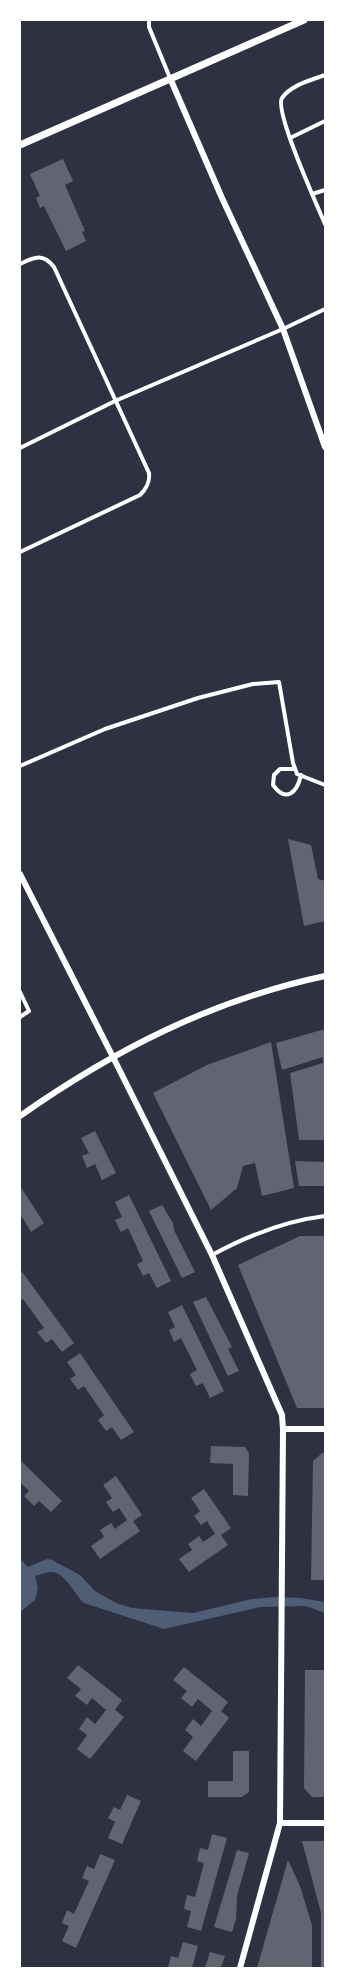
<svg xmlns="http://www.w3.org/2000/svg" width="345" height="1988" font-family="'Fira Sans',sans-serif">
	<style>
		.water { fill: #4f5d75 }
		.building { fill: #626471 }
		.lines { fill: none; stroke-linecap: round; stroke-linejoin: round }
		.minor { stroke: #fff; stroke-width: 4 }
		.tertiary { stroke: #fff; stroke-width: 6 }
		.secondary { stroke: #fff; stroke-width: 7 }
	</style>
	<rect width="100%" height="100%" fill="#2d3142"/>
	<path class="water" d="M20,1559l8,8 19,-8 5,1 28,15 15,16 21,12 16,5 61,5 59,-14 24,-2 25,1 24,4v11l-19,-7 -46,1 -96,22 -80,-26c-9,-8 -20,-33 -34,-31 -5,0 -10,3 -15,4l3,13 -3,11 -15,12z"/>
	<g class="building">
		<polygon points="63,159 73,181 65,185 85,231 82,232 86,241 66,251 44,206 40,208 36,198 40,196 30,174"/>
		<polygon points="288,839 311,845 318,879 325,881 325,921 304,926"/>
		<polygon points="325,1029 325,1140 299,1140 290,1073 323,1063 323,1057 282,1070 276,1043"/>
		<polygon points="271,1042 294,1188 262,1196 255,1163 243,1166 237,1188 211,1210 153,1093 207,1065"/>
		<polygon points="95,1131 116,1173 102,1180 95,1164 87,1168 82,1156 89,1153 81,1138"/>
		<polygon points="295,1161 325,1162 325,1186 299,1186"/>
		<polygon points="20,1186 44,1223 31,1232 22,1217 20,1218"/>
		<polygon points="129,1195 171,1281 157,1288 149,1273 143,1276 137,1264 143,1261 128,1228 121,1232 115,1220 122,1217 115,1202"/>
		<polygon points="162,1205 173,1223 174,1230 195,1272 182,1278 149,1211"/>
		<polygon points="300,1236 325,1236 325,1408 297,1408 238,1265"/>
		<polygon points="20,1269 74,1343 62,1352 52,1339 46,1343 37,1332 44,1328 23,1299 20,1301"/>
		<polygon points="206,1297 232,1347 228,1349 239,1371 228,1376 193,1302"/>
		<polygon points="182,1305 224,1391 210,1398 203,1383 196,1386 190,1374 197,1370 181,1338 174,1342 169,1330 175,1327 168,1312"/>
		<polygon points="80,1353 134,1432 121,1440 112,1427 106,1431 98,1420 104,1415 84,1386 78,1390 70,1379 76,1375 67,1362"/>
		<polygon points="211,1446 245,1447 249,1453 248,1496 233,1495 233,1464 210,1463"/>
		<polygon points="322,1453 325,1453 325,1580 311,1580 313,1461"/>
		<polygon points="20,1460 62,1501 51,1512 39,1501 34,1506 24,1496 29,1491 20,1482"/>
		<polygon points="116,1476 142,1515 133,1521 140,1531 100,1559 91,1546 104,1537 100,1530 111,1523 115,1529 127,1520 119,1508 113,1512 106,1502 112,1498 103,1485"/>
		<polygon points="204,1489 231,1528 221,1535 228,1545 189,1572 179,1559 192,1550 188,1544 199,1536 203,1542 215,1534 207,1521 201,1525 194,1516 200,1511 191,1498"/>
		<polygon points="78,1665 122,1700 115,1710 124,1717 90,1759 77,1749 87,1735 79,1729 87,1717 95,1724 106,1710 92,1698 87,1705 75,1696 81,1689 67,1678"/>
		<polygon points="184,1667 228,1702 221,1711 229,1718 196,1761 183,1751 193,1737 185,1730 193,1719 201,1726 212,1711 198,1699 192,1707 181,1698 187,1691 173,1680"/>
		<polygon points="305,1670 325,1670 325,1797 312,1797 304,1788"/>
		<polygon points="233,1751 249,1751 249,1792 242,1797 208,1797 208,1781 233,1781"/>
		<polygon points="127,1795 141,1801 122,1844 108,1838 115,1822 108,1818 114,1807 120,1810"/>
		<polygon points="212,1834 227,1838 201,1931 187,1927 191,1911 184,1909 187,1895 195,1897 204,1863 197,1861 200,1848 208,1850"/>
		<polygon points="302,1841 325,1841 325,1968 321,1968 321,1913"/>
		<polygon points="237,1850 249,1853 237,1896 236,1919 232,1932 214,1927"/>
		<polygon points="100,1854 115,1860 76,1948 62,1941 69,1926 62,1923 67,1910 74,1914 89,1881 82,1878 87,1866 94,1869"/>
		<polygon points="288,1860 300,1886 312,1925 312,1968 257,1968"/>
		<polygon points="183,1942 198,1946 192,1968 168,1968 171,1956 178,1958"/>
		<polygon points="210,1952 225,1956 221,1968 205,1968"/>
	</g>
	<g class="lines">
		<g class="minor">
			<polyline points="149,20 149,27 170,78"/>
			<path d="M325,75c-14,5 -34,10 -43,23 -8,13 35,107 43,126"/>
			<polyline points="290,138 325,121"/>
			<polyline points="312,194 325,190"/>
			<path d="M20,264c15,-7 23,-11 34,3l95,206c1,9 -2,15 -9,22l-120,57"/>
			<polyline points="20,448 115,401 283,329 325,309"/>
			<polyline points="20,766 105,729 198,698 253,684 279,682 293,763 297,774 325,785"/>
			<path d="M295,769h-15l-6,6 -1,10c13,18 24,8 28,-10"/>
			<polyline points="20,992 29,1011 20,1017"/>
			<path d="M212,1255c35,-19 72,-34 113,-39"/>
		</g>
		<g class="tertiary">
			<polyline points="170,78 222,198 283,329 325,447"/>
			<polyline points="20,874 113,1057 212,1255 282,1415 283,1429 280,1823 240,1968"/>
			<path d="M20,1116c94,-66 192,-116 305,-140"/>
			<polyline points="283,1429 325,1429"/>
			<polyline points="280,1823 325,1823"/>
		</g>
		<polyline class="secondary" points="20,145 304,20"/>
	</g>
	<rect width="345" height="1988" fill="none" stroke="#ffffff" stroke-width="42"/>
</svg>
